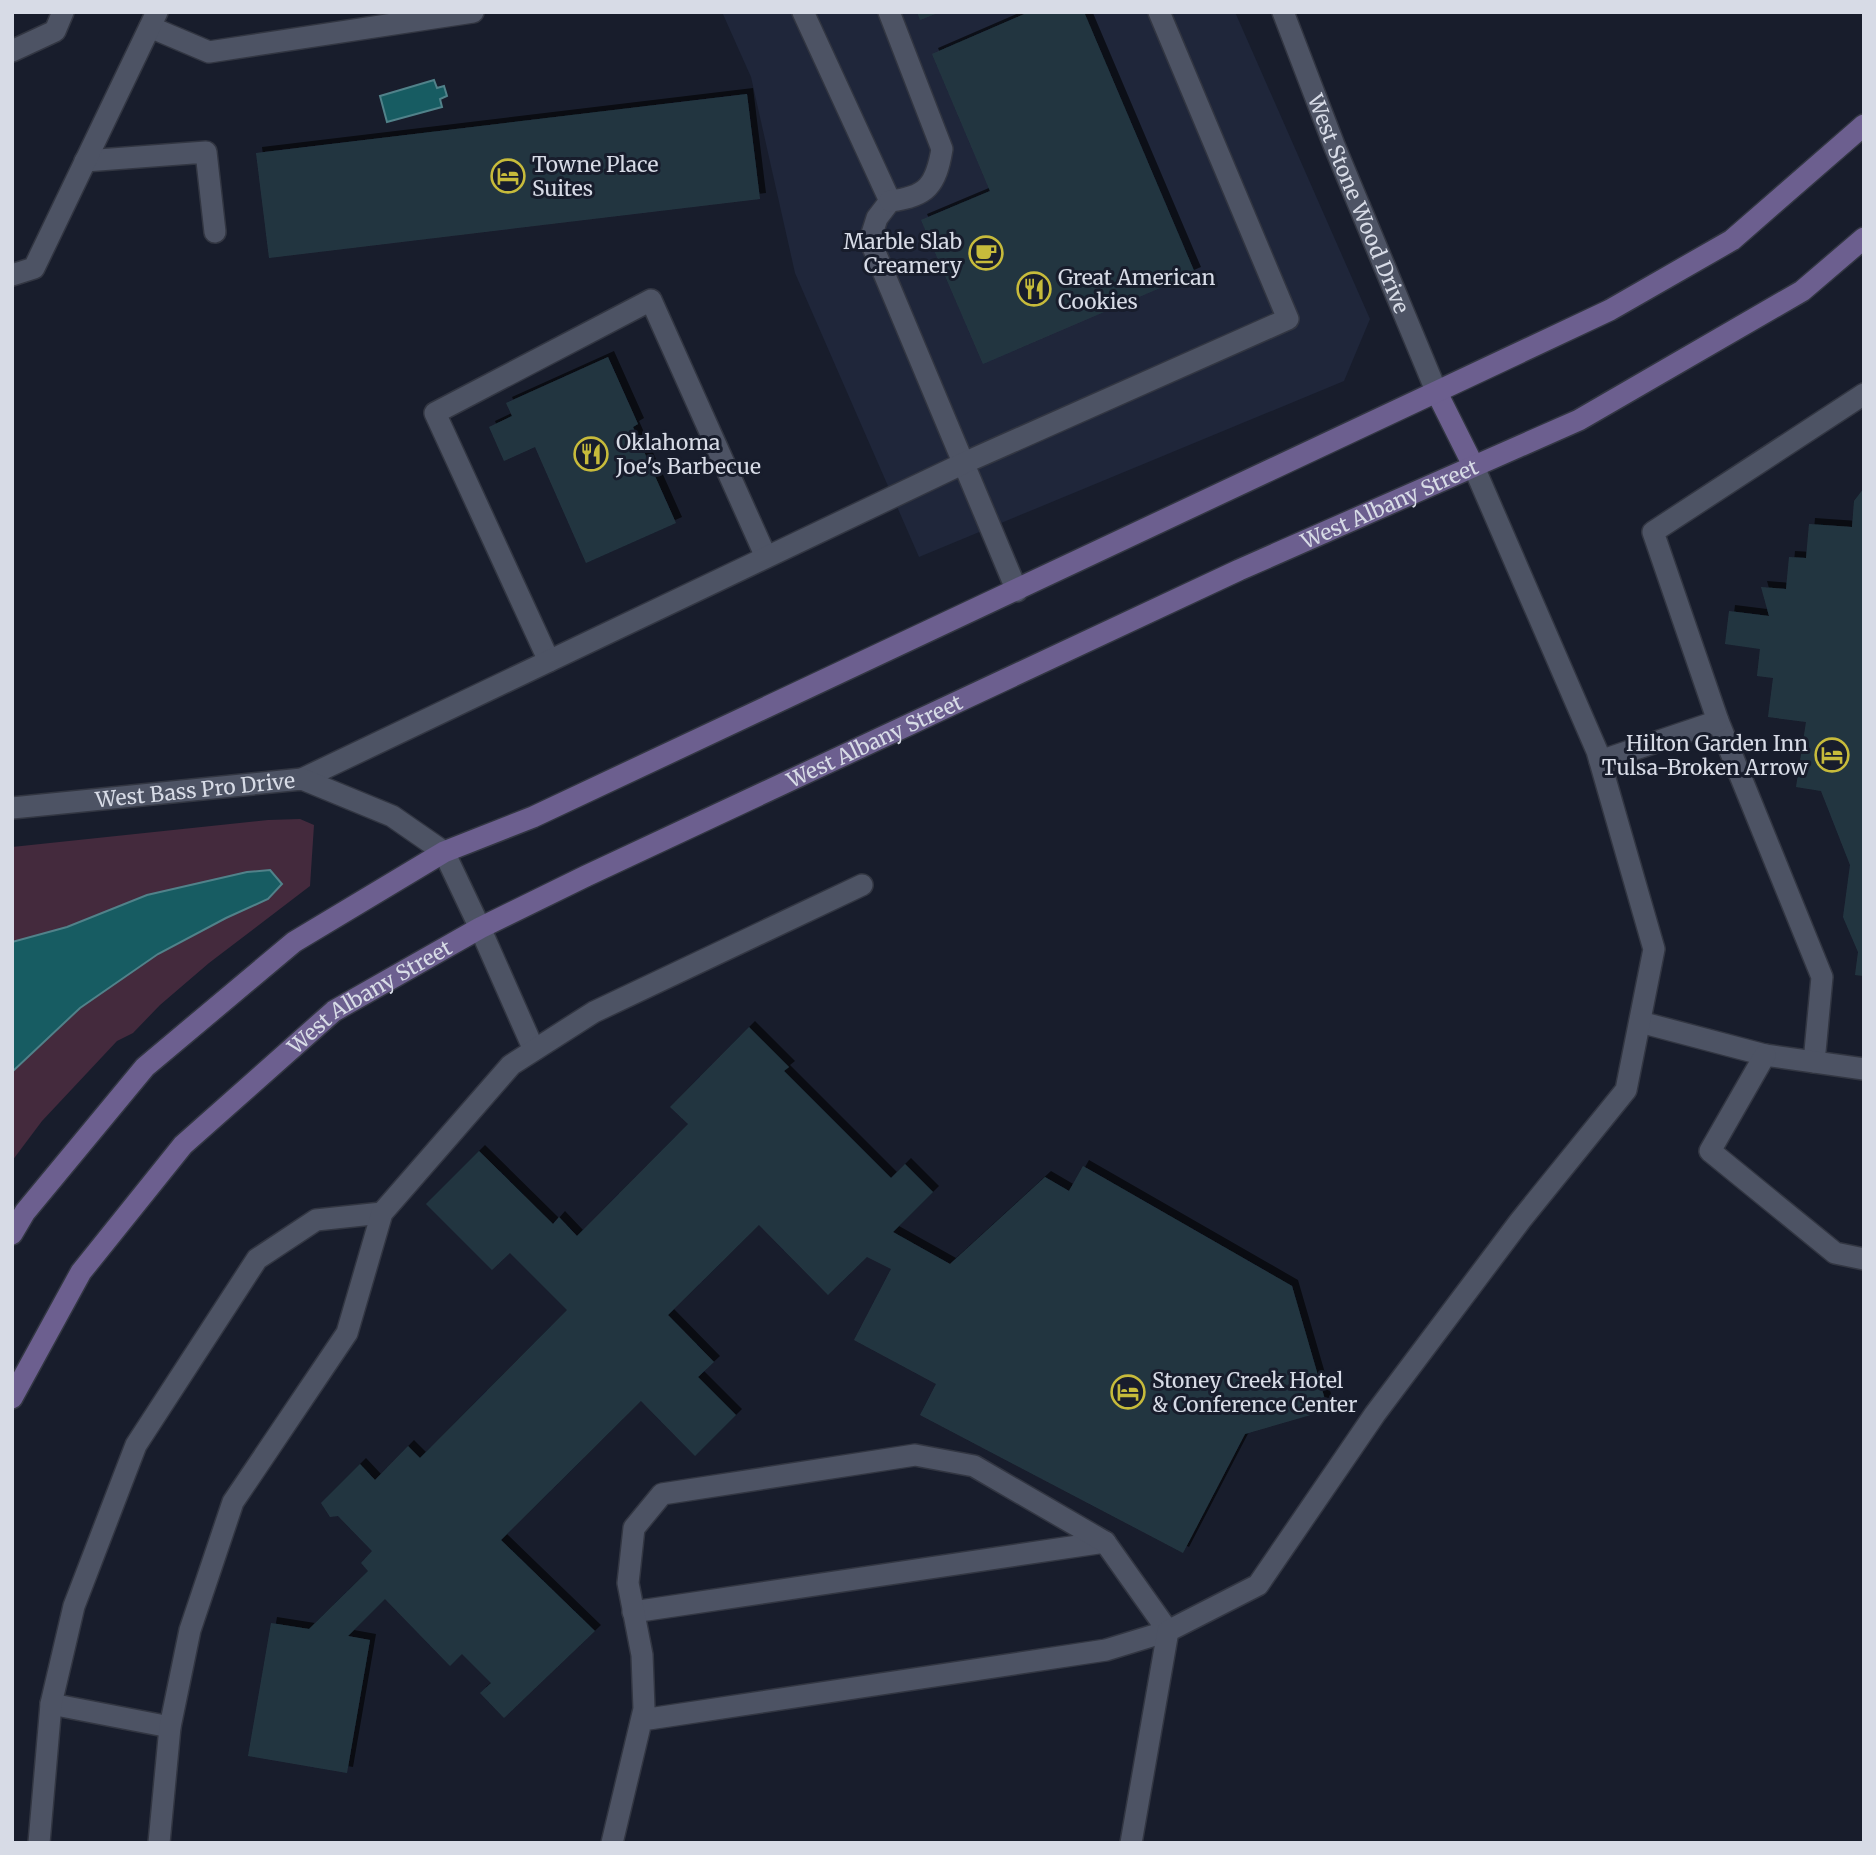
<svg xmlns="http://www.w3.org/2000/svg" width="1876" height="1855" font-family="Merriweather,serif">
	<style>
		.built { fill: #1f263a }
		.green { fill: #442a3d }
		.water { fill: #175c62; stroke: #51828a; stroke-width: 2 }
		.building { fill: #243641; filter: url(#shadow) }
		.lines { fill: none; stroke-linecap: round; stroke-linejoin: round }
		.service-casing { stroke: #323642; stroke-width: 24 }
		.tertiary-casing { stroke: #323642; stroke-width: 24 }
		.secondary-casing { stroke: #323642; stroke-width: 24 }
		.service { stroke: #4d5364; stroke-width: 21 }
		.tertiary { stroke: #4d5364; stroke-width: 21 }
		.secondary { stroke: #6c5f8f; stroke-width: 21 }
		.labels { text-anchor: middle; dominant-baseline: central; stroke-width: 6; stroke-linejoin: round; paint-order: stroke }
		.poi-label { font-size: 21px; fill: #d7dbe6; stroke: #181d2c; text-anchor: start }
		.street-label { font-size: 21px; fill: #d7dbe6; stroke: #181d2c }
	</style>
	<defs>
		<filter id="shadow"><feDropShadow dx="6" dy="-6" stdDeviation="0" flood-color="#0009"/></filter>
	</defs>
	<rect width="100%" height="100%" fill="#181d2c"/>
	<polygon class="built" points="722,12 1235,12 1370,319 1344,381 919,557 795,273 751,77"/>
	<polygon class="green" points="300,819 314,825 310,886 209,963 160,1005 133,1033 117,1041 42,1121 12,1161 12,847 268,820"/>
	<g class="water">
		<polygon points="434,80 437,88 444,86 447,96 440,99 442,107 387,122 380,96"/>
		<polygon points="270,870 282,884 268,899 226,918 158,954 80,1008 12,1072 12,942 67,927 147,895 247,872"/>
	</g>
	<g class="building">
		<polygon points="917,12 940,12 920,20"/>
		<polygon points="1029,12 1084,12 1195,273 983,364 921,220 990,191 932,54"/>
		<polygon points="747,94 760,199 269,258 256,153"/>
		<polygon points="608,357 638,424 633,427 676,523 586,563 535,447 504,461 489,427 512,416 506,403"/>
		<polygon points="1864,488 1864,976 1855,975 1858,952 1843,917 1850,865 1821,791 1796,787 1806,722 1768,717 1773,678 1757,676 1760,649 1725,644 1729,611 1769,616 1761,587 1786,589 1789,557 1806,558 1809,524 1852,527 1854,501"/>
		<polygon points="749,1027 789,1067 784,1071 891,1178 905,1164 933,1192 893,1232 950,1264 1045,1177 1069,1191 1083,1166 1292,1286 1328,1410 1245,1434 1183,1553 920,1415 936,1384 854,1340 891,1269 867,1257 828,1295 759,1225 668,1315 714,1362 698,1377 736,1415 695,1456 641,1401 501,1540 595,1631 504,1718 480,1693 491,1683 462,1654 450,1666 385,1599 348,1636 370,1640 347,1773 248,1756 271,1623 309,1629 368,1571 361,1563 372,1551 338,1516 330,1517 321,1503 360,1464 375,1480 408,1446 420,1458 567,1310 510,1253 492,1270 426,1204 479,1151 553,1224 559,1217 577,1236 688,1124 670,1107"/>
	</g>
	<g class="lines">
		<defs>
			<g id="service">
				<polyline points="803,12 890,201 877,218 870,240 1017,591"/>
				<path d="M889,12l53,137c-6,36 -15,48 -52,52"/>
				<polyline points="150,27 209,52 473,12"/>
				<polyline points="12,51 55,31 63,12"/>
				<polyline points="85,161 206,152 215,232"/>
				<polyline points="12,275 34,268 157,12"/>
				<polyline points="549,661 435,413 651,300 766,557"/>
				<polyline points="1718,721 1822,977 1814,1062"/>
				<polyline points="1600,761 1718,721 1653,532 1864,394"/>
				<polyline points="302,779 964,463 1288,319 1159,12"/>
				<polyline points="480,928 534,1050"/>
				<polyline points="1640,1022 1765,1055 1864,1069"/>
				<polyline points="1765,1055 1710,1151 1835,1253 1864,1259"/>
				<polyline points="633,1612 1105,1542"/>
				<polyline points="51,1704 170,1727"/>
				<polyline points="39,1843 51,1704 74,1606 136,1445 257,1259 316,1220 382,1213"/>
				<polyline points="159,1843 170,1727 190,1630 233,1502 347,1333 382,1213 511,1065 594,1012 862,885"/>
				<polyline points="612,1843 644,1709 642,1655 628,1583 634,1528 662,1494 915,1455 974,1466 1105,1542 1168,1631 1106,1650 642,1720"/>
				<polyline points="1131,1843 1168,1631 1258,1585 1375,1414 1520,1221 1626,1090 1654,949 1597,751 1473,465"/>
			</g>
			<g id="tertiary">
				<path id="s1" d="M1283,12l51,133 103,248"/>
				<path id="s2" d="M12,808l290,-29 90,37 52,36 36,76"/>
			</g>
			<g id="secondary">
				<polyline points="1437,393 1473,465"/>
				<polyline points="12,1234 25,1212 145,1067 294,942 444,852 533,817 1610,310 1732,240 1864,125"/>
				<path id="s3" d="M12,1398l69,-126 102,-127 151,-134 146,-83 106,-52 653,-306 340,-150 223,-129 62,-53"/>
			</g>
		</defs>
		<use href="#service" class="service-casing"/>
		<use href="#tertiary" class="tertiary-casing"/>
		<use href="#secondary" class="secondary-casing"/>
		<use href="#service" class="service"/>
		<use href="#tertiary" class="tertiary"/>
		<use href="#secondary" class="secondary"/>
	</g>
	<defs>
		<symbol id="hotel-ring" viewBox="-11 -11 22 22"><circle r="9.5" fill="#181d2c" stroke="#c7bb3b" stroke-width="1.5"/><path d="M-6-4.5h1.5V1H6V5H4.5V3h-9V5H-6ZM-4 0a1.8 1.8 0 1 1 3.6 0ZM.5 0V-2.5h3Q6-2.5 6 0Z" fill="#c7bb3b"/></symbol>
		<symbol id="cafe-ring" viewBox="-11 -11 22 22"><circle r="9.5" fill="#181d2c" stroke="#c7bb3b" stroke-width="1.5"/><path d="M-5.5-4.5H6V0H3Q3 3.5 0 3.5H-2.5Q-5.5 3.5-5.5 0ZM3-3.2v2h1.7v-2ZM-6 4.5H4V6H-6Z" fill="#c7bb3b"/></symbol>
		<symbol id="restaurant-ring" viewBox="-11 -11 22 22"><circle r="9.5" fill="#181d2c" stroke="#c7bb3b" stroke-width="1.5"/><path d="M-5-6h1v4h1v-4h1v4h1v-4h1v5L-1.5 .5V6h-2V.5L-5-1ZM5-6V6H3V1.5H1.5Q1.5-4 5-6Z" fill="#c7bb3b"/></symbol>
	</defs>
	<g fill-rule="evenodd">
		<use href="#hotel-ring" x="489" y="157" width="38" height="38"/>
		<use href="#cafe-ring" x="967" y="234" width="38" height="38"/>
		<use href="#restaurant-ring" x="1015" y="270" width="38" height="38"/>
		<use href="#restaurant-ring" x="572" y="435" width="38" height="38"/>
		<use href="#hotel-ring" x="1813" y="736" width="38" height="38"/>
		<use href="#hotel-ring" x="1109" y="1373" width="38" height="38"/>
	</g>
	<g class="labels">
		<g class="poi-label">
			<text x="532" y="164">Towne Place<tspan x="532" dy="24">Suites</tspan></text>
			<text x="962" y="241" text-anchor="end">Marble Slab<tspan x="962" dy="24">Creamery</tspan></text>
			<text x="1058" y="277">Great American<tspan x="1058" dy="24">Cookies</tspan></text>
			<text x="616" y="442">Oklahoma<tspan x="616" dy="24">Joe's Barbecue</tspan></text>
			<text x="1808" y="743" text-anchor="end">Hilton Garden Inn<tspan x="1808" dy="24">Tulsa-Broken Arrow</tspan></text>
			<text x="1152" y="1380">Stoney Creek Hotel<tspan x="1152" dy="24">&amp; Conference Center</tspan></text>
		</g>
		<g class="street-label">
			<text stroke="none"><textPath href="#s1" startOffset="206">West Stone Wood Drive</textPath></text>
			<text stroke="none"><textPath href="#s3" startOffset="1680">West Albany Street</textPath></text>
			<text stroke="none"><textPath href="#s3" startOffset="1113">West Albany Street</textPath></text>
			<text stroke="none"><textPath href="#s2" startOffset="184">West Bass Pro Drive</textPath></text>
			<text stroke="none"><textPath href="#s3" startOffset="546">West Albany Street</textPath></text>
		</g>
	</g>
	<rect width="1876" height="1855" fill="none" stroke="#d7dbe6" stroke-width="28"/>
</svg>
